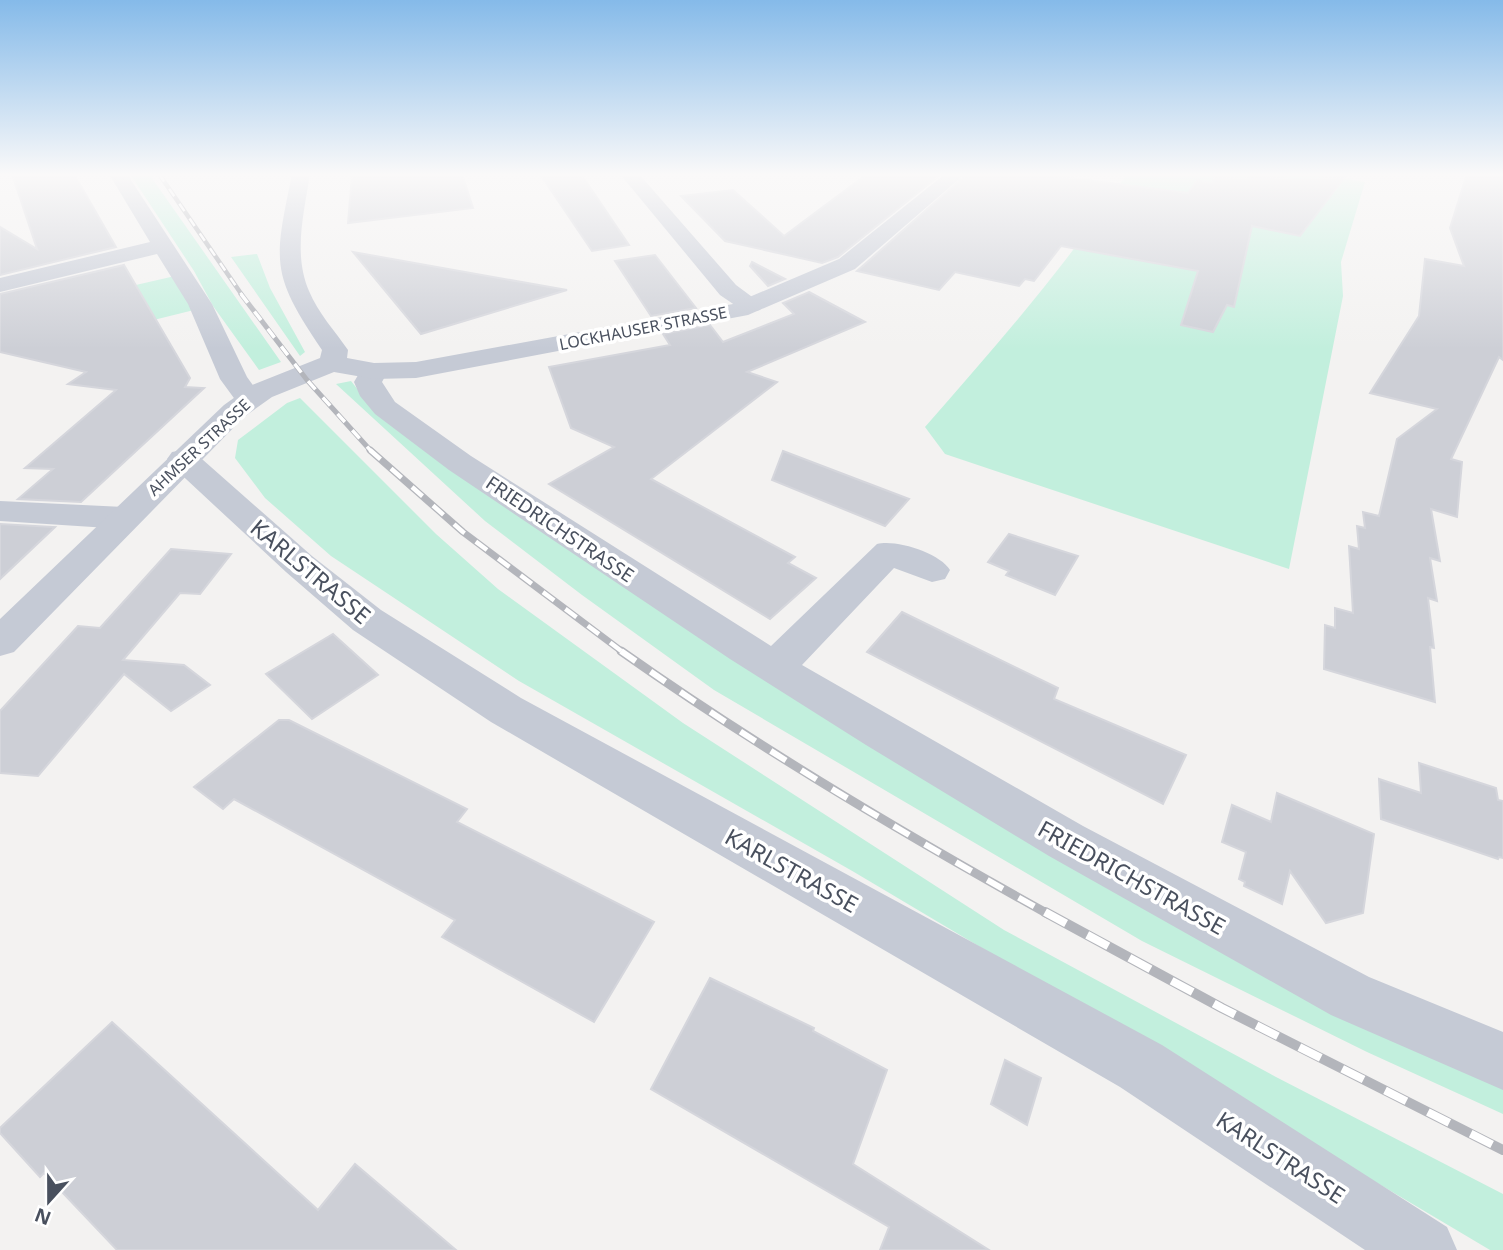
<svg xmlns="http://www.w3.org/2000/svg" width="1503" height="1250" font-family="'Noto Sans',sans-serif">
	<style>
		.green { fill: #c2efdd }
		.building { fill: #cdcfd6; stroke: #d5d6dc; stroke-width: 2 }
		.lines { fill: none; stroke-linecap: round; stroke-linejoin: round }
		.minor { fill: #c5cad5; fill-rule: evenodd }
		.tertiary { fill: #c5cad5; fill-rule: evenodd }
		.rail-far4-casing { stroke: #b3b5bb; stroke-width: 4.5 }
		.rail-far3-casing { stroke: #b3b5bb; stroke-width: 5 }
		.rail-far2-casing { stroke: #b3b5bb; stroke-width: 7 }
		.rail-far1-casing { stroke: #b3b5bb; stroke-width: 9 }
		.rail-casing { stroke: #b3b5bb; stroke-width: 10 }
		.rail-far4 { stroke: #fff; stroke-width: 2.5; stroke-dasharray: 9; stroke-linecap: butt }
		.rail-far3 { stroke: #fff; stroke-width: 3.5; stroke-dasharray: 11; stroke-linecap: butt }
		.rail-far2 { stroke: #fff; stroke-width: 4.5; stroke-dasharray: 14; stroke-linecap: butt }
		.rail-far1 { stroke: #fff; stroke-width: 6; stroke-dasharray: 18; stroke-linecap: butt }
		.rail { stroke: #fff; stroke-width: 8; stroke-dasharray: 24; stroke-linecap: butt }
		.labels { text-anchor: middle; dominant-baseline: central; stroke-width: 7; stroke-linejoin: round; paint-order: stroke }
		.far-street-label { font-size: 16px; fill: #49505e; stroke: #fff }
		.street-label { font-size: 19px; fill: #49505e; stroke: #fff }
		.near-street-label { font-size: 23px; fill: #49505e; stroke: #fff }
	</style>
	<rect width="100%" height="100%" fill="#f3f2f1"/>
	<g class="green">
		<polygon points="130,174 149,174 281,362 259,370 213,306 194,271"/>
		<path d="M1127,174h189l49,8 -24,80 2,34 -54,273 -344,-115 -20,-27c71,-81 143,-163 202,-253z"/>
		<polygon points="257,254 270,288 305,352 300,356 231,257"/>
		<polygon points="175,276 194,310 89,336 75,299"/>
		<polygon points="351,381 366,400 398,429 1503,1076 1503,1114 1367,1052 1142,941 714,690 582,595 485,521 336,384"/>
		<polygon points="300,398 436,534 498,589 683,723 1004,930 1276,1077 1503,1194 1503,1250 1490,1250 854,872 519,681 331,556 265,498 235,458 238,440 287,403"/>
	</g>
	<g class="building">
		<polygon points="12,174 74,174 116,247 0,275 0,227 37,249"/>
		<polygon points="369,174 462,174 473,208 348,223 352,176"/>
		<polygon points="540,174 581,174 629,245 592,251"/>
		<polygon points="867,174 941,174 838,257 822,263 725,241 681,196 733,190 784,236"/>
		<polygon points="967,174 1039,174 1188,193 1197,180 1212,183 1215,176 1245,179 1253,175 1297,180 1345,177 1300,236 1252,226 1234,307 1227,305 1213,332 1181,325 1198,271 1061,246 1034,281 1025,279 1019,286 955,272 939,290 857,271"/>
		<polygon points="1467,174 1503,174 1503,360 1499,357 1451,459 1462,462 1457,517 1431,509 1440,561 1430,558 1437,601 1428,598 1434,648 1430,647 1435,702 1324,669 1325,625 1335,628 1335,608 1353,613 1349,546 1359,549 1357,526 1365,528 1363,512 1379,516 1397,439 1437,409 1370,393 1419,316 1425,259 1464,266 1450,228"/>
		<polygon points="353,252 493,277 567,290 421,334"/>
		<polygon points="655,255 696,308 651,316 615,261"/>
		<polygon points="752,262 785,279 768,286 750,266"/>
		<polygon points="124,265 190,378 185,387 204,388 81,502 18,499 53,469 25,468 116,390 68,384 86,372 0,352 0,294"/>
		<polygon points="809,292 865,322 747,372 777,382 651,479 795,557 788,563 816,578 770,619 549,484 614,447 571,428 549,367 670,345 663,334 710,325 723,342 794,314 783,303"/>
		<polygon points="783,451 909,499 885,526 772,480"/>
		<polygon points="0,524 55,527 0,579"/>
		<polygon points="1009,534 1078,556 1055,595 1006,575 1009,571 988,562"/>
		<polygon points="171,549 231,554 200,594 180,593 123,660 184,665 210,685 171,711 124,674 38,776 0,773 0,711 78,626 100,628"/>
		<polygon points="902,612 1058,688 1054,699 1186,755 1163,804 867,652"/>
		<polygon points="333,634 378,675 312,719 266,674"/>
		<polygon points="279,720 289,720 467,809 457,822 654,922 594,1022 442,937 455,920 234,799 223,809 194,787"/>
		<polygon points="1419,763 1496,788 1498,800 1503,801 1503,858 1499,857 1498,859 1381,819 1379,779 1421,793"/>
		<polygon points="1277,793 1374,834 1363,913 1326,923 1290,871 1282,904 1244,886 1245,882 1239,879 1246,852 1222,842 1232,805 1271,822"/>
		<polygon points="710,978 814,1028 813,1031 887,1070 853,1164 989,1250 880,1250 889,1227 651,1089"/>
		<polygon points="112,1022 318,1210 355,1164 456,1250 117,1250 44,1173 40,1177 0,1133 0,1128"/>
		<polygon points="1005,1060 1041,1078 1027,1125 991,1104"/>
	</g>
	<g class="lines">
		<g class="minor">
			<polygon points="109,174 127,174 212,304 247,377 263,399 259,405 249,408 239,405 220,379 188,304 157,254 0,292 0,278 150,242"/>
			<polygon points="620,174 639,174 736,285 763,305 760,310 751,312 742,310 720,295"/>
			<path d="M374,363l10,2 4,6 -6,11 13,20 76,54 300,190 106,-102c19,-5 63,9 73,26l-5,9 -13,3 -38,-14 -92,97 281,161 286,151 134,55v58l-172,-75 -282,-159 -183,-111 -136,-86 -281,-189 -74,-56 -15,-18 -6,-14 10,-17z"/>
			<polygon points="183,450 194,452 312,556 381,610 521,698 1162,1045 1447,1227 1457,1250 1365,1250 1120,1087 491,722 353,630 286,572 172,466 167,459 172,452"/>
			<polygon points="0,501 124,507 136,510 141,518 136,526 124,529 0,521"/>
		</g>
		<path class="tertiary" d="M292,174h18c-6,39 -17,80 -1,117 9,22 26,40 39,59l-1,8 27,5 42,-1 317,-58 106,-45 106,-85h20l-110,95 -107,46 -332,63 -42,1 -40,-7 -62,25 -28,20 -230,235 -14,4v-37l224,-214 28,-20 68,-27 2,-8c-52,-77 -48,-87 -30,-176z"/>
		<defs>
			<polyline id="rail-far4" points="159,174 242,295"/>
			<polyline id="rail-far3" points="241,294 307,380 371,451"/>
			<polyline id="rail-far2" points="370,450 463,532 624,653"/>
			<path id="rail-far1" d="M621,651c136,96 281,182 427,263"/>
			<polyline id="rail" points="1045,912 1222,1008 1503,1150"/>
		</defs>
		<use href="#rail-far4" class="rail-far4-casing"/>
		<use href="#rail-far3" class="rail-far3-casing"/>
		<use href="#rail-far2" class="rail-far2-casing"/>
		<use href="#rail-far1" class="rail-far1-casing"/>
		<use href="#rail" class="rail-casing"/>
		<use href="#rail-far4" class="rail-far4"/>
		<use href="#rail-far3" class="rail-far3"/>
		<use href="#rail-far2" class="rail-far2"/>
		<use href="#rail-far1" class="rail-far1"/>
		<use href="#rail" class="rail"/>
	</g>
	<linearGradient id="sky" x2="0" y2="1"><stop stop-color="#85bae9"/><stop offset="0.5" stop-color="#faf9f9"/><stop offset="1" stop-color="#faf9f9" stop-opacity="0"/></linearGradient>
	<rect width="1503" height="349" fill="url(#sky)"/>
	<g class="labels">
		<g class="far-street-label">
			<text transform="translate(643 328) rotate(-11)">LOCKHAUSER STRASSE</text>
			<text transform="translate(199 447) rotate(-43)">AHMSER STRASSE</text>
		</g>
		<g class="street-label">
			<text transform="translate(560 529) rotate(34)">FRIEDRICHSTRASSE</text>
		</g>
		<g class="near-street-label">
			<text transform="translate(311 571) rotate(40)">KARLSTRASSE</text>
			<text transform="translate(792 870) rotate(29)">KARLSTRASSE</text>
			<text transform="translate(1132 877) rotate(29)">FRIEDRICHSTRASSE</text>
			<text transform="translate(1281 1157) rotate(33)">KARLSTRASSE</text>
		</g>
	</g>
	<g transform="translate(49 1201) rotate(201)" stroke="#ffffff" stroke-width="5" paint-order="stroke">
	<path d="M0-5L12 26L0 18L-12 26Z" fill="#49505e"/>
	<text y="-10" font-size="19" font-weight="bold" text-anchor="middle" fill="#49505e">N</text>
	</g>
</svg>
